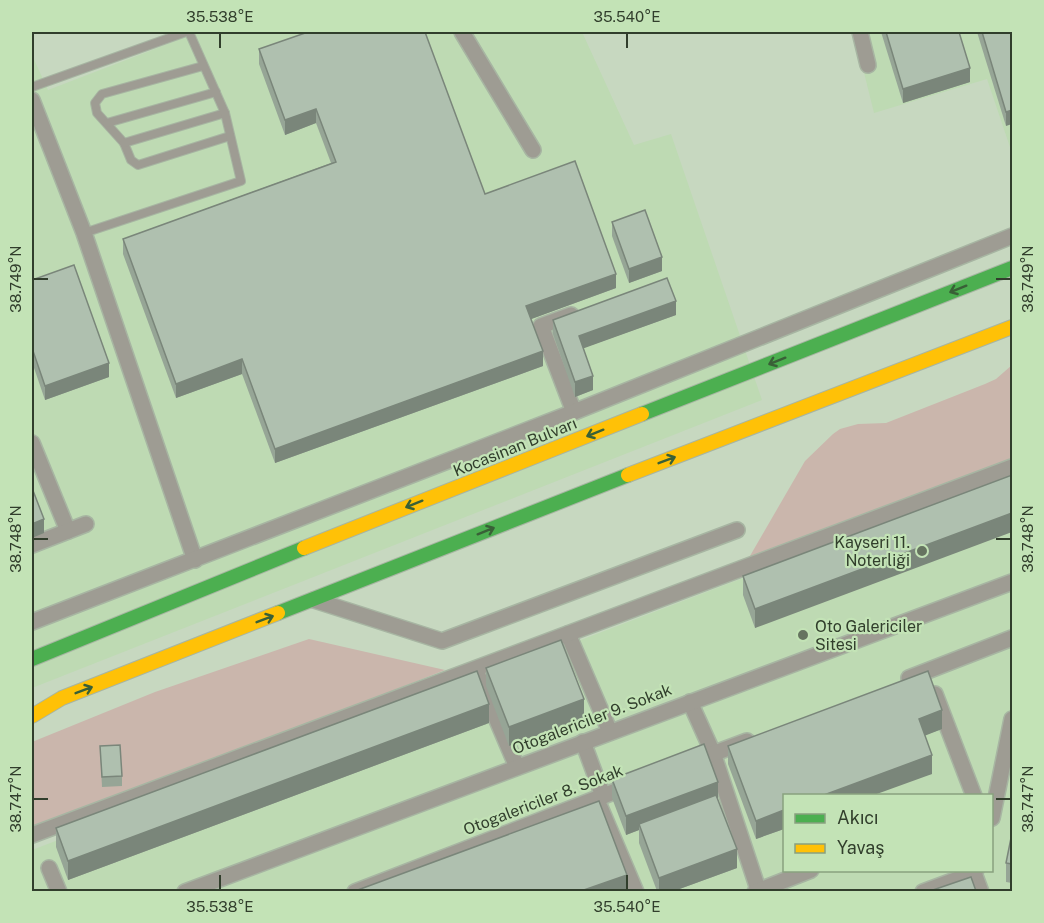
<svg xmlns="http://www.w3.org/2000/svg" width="1044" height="923" font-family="'Public Sans',sans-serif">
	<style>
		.built { fill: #bedab3; fill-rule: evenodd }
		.green { fill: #cab6ac }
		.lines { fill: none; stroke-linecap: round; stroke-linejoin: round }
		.lane-casing { stroke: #a7b5a2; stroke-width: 10 }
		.street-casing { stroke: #a7b5a2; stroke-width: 18 }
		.fast-casing { stroke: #a7b5a2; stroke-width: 16 }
		.slow-casing { stroke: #a7b5a2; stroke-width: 16 }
		.lane { stroke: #9e9c93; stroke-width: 8 }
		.street { stroke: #9e9c93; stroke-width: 15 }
		.fast { stroke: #4caf50; stroke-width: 14 }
		.slow { stroke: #ffc107; stroke-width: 14 }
		.wall { fill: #96a596 }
		.shaded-wall { fill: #7a867a }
		.building { fill: #afc0af; stroke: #7a867a; stroke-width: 1.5 }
		.oneway { stroke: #396037 }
		.ticks { fill: none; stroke: #313e2c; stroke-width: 2 }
		.poi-dot { fill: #667460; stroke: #c3e3b6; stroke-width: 2 }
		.labels { text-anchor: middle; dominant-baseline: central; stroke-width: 4.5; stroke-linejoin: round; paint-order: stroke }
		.street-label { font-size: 16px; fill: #313e2c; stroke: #c3e3b6 }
		.poi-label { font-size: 16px; fill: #313e2c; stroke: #c3e3b6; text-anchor: end }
		.neatline { fill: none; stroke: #313e2c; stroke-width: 2 }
		.ticks-label { font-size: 15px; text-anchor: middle; fill: #313e2c }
	</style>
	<rect width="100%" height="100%" fill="#c7d8c0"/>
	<g class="built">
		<polygon points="199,32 582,32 634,145 671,134 762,400 32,688 32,55 48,90"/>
		<polygon points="854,32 1012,32 1012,153 987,79 874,113"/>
		<path d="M1012,475v416l-980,1v-42zM784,796h208v74h-208z"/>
	</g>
	<g class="green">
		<polygon points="1012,365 1012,464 743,568 805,461 833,434 840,429 858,424 886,423 985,384 996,379"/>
		<polygon points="309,639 445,670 32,834 32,742 155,692"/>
	</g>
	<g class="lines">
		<defs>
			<g id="lane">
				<polyline points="203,66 102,94 95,103 97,113 124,143 131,160 138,165 230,136"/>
				<polyline points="32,87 186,32"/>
				<polyline points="107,123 216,92"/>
				<polyline points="124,143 225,113"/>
				<polyline points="84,233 241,181 225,113 189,32"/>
			</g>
			<g id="street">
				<polyline points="462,32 533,150"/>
				<polyline points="860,32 868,65"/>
				<polyline points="32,100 84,233 195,560"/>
				<polyline points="571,315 541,326 574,412"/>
				<polyline points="32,443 68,531"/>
				<polyline points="32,545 86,524"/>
				<polyline points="314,600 442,641 737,530"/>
				<polyline points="32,622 574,412 1012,236"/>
				<polyline points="568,634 610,732"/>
				<polyline points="476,671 517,767"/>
				<polyline points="909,678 1012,638"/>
				<polyline points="935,694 974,796"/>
				<polyline points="690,702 713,753 759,892"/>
				<polyline points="583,742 603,796"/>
				<polyline points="691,762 747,741"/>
				<polyline points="600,807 636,892"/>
				<polyline points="992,818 1012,719"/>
				<polyline points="32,835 1012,467"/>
				<polyline points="49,868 59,892"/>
				<polyline points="974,873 981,892"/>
				<polyline points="185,892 1012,582"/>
				<polyline points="355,892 629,786"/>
				<polyline points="755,892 811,870"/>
				<polyline points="923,892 974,873 976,870"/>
			</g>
			<g id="fast">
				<polyline points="642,414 1012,268"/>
				<polyline points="278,613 628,475"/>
				<polyline points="32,659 304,548"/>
			</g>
			<g id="slow">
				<polyline points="628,475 1012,327"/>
				<polyline points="304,548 642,414"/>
				<polyline points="32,716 62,698 278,613"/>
			</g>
		</defs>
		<use href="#lane" class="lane-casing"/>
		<use href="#street" class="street-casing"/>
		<use href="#fast" class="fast-casing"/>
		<use href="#slow" class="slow-casing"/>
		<use href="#lane" class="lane"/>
		<use href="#street" class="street"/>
		<use href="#fast" class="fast"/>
		<use href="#slow" class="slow"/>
	</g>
	<g class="wall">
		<polygon points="881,32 959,32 970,82 903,103"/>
		<polygon points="977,32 1012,32 1006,126"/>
		<polygon points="259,49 485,194 616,288 531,319 543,366 275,463 242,374 176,398 123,254 123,239 331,163 316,123 285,135 259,64"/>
		<polygon points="612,222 662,271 629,283 612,236"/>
		<polygon points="32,280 109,377 45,400 32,362"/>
		<polygon points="676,315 583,348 593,390 575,397 553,334 553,320"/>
		<polygon points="1012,475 755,628 743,595 743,576"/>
		<polygon points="486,668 584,718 509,746 486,686"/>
		<polygon points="489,723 68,880 56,847 56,828"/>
		<polygon points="942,729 925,735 932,774 784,795 784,829 756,839 728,764 728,746"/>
		<polygon points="100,746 122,776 122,786 102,787"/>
		<polygon points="612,779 718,800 737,868 674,891 657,891 639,843 639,830 626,835 612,798"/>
		<polygon points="1012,833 1012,883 1006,882 1006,863"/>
	</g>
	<g class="shaded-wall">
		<polygon points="970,68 970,82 903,103 903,89"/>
		<polygon points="316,109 316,123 285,135 285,120"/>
		<polygon points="1012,110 1012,124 1006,126 1006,112"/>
		<polygon points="662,257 662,271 629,283 629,269"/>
		<polygon points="616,274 616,288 526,321 526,306"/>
		<polygon points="676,301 676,315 579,350 579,336"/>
		<polygon points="543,351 543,366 275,463 275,449"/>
		<polygon points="242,359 242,374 176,398 176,384"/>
		<polygon points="109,363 109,377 45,400 45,386"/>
		<polygon points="593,376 593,390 575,397 575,382"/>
		<polygon points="1012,513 1012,532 755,628 755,609"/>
		<polygon points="44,519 44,533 32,538 32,524"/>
		<polygon points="584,699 584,718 509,746 509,727"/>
		<polygon points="489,704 489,723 68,880 68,861"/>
		<polygon points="942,710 942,729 919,738 919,719"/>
		<polygon points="932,755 932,774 874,795 824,795"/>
		<polygon points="718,782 718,800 639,824 639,830 626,835 626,816"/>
		<polygon points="784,810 784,829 756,839 756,821"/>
		<polygon points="737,849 737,868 674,891 659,891 659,878"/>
		<polygon points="627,875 627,891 581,891"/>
	</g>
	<g class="building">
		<polygon points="308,32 425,32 485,194 575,161 616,274 526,306 543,351 275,449 242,359 176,384 123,239 336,162 316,109 285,120 259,49"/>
		<polygon points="886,32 959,32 970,68 903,89"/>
		<polygon points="982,32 1012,32 1012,110 1006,112"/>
		<polygon points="645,210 662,257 629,269 612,222"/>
		<polygon points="74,265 109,363 45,386 32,348 32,280"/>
		<polygon points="667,278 676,301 579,336 593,376 575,382 553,320"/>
		<polygon points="1012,475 1012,513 755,609 743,576"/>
		<polygon points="32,488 44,519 32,524"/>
		<polygon points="561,640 584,699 509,727 486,668"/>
		<polygon points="477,671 489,704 68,861 56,828"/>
		<polygon points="928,671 942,710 919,719 932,755 824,795 784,795 784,810 756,821 728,746"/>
		<polygon points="704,744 718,782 626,816 612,779"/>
		<polygon points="120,745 122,776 102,777 100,746"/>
		<polygon points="716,795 737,849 659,878 639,824"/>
		<polygon points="599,801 627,875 581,891 355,891"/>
		<polygon points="1012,833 1012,864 1006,863"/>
		<polygon points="971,877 976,891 930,891"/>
	</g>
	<defs><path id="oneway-shaft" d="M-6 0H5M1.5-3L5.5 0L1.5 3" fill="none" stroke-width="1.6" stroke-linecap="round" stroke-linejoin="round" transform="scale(1.5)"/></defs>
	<g class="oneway">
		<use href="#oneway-shaft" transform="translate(958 289) rotate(158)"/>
		<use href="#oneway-shaft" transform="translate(777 361) rotate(158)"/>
		<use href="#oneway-shaft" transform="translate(595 433) rotate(158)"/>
		<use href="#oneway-shaft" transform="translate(667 460) rotate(-21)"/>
		<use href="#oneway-shaft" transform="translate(414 504) rotate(158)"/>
		<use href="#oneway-shaft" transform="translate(486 531) rotate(-22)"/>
		<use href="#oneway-shaft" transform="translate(265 619) rotate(-21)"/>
		<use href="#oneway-shaft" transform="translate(84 690) rotate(-21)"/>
	</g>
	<path class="ticks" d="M220,33v15M627,33v15M33,279h15M996,279h15M33,539h15M996,539h15M33,799h15M996,799h15M220,875v15M627,875v15"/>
	<g class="poi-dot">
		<circle cx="922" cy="551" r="6"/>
		<circle cx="803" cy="635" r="6"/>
	</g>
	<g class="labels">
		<g class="street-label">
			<text transform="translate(515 447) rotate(-22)">Kocasinan Bulvarı</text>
			<text transform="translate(592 719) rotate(-21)">Otogalericiler 9. Sokak</text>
			<text transform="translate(543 800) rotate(-21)">Otogalericiler 8. Sokak</text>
		</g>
		<g class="poi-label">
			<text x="910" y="542">Kayseri 11.<tspan x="910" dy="18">Noterliği</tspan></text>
			<text x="815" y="626" text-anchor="start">Oto Galericiler<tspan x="815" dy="18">Sitesi</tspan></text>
		</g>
	</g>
	<rect width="1044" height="923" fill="none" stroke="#c3e3b6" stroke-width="66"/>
	<rect x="783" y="794" width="210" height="78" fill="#c3e3b6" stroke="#89a17f" stroke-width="1.5"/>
	<rect x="795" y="814" width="30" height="9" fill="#4caf50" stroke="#89a17f" stroke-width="1.5"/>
	<text x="837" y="824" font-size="18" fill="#313e2c">Akıcı</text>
	<rect x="795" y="844" width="30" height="9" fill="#ffc107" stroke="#89a17f" stroke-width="1.5"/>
	<text x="837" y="854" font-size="18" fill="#313e2c">Yavaş</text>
	<rect x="33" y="33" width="978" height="857" class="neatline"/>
	<g class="ticks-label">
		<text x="220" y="22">35.538°E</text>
		<text x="627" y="22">35.540°E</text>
		<text transform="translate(16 279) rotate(-90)" y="5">38.749°N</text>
		<text transform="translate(1028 279) rotate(-90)" y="5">38.749°N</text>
		<text transform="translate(16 539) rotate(-90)" y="5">38.748°N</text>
		<text transform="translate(1028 539) rotate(-90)" y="5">38.748°N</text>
		<text transform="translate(16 799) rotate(-90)" y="5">38.747°N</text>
		<text transform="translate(1028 799) rotate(-90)" y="5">38.747°N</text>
		<text x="220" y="912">35.538°E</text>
		<text x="627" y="912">35.540°E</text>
	</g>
</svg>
